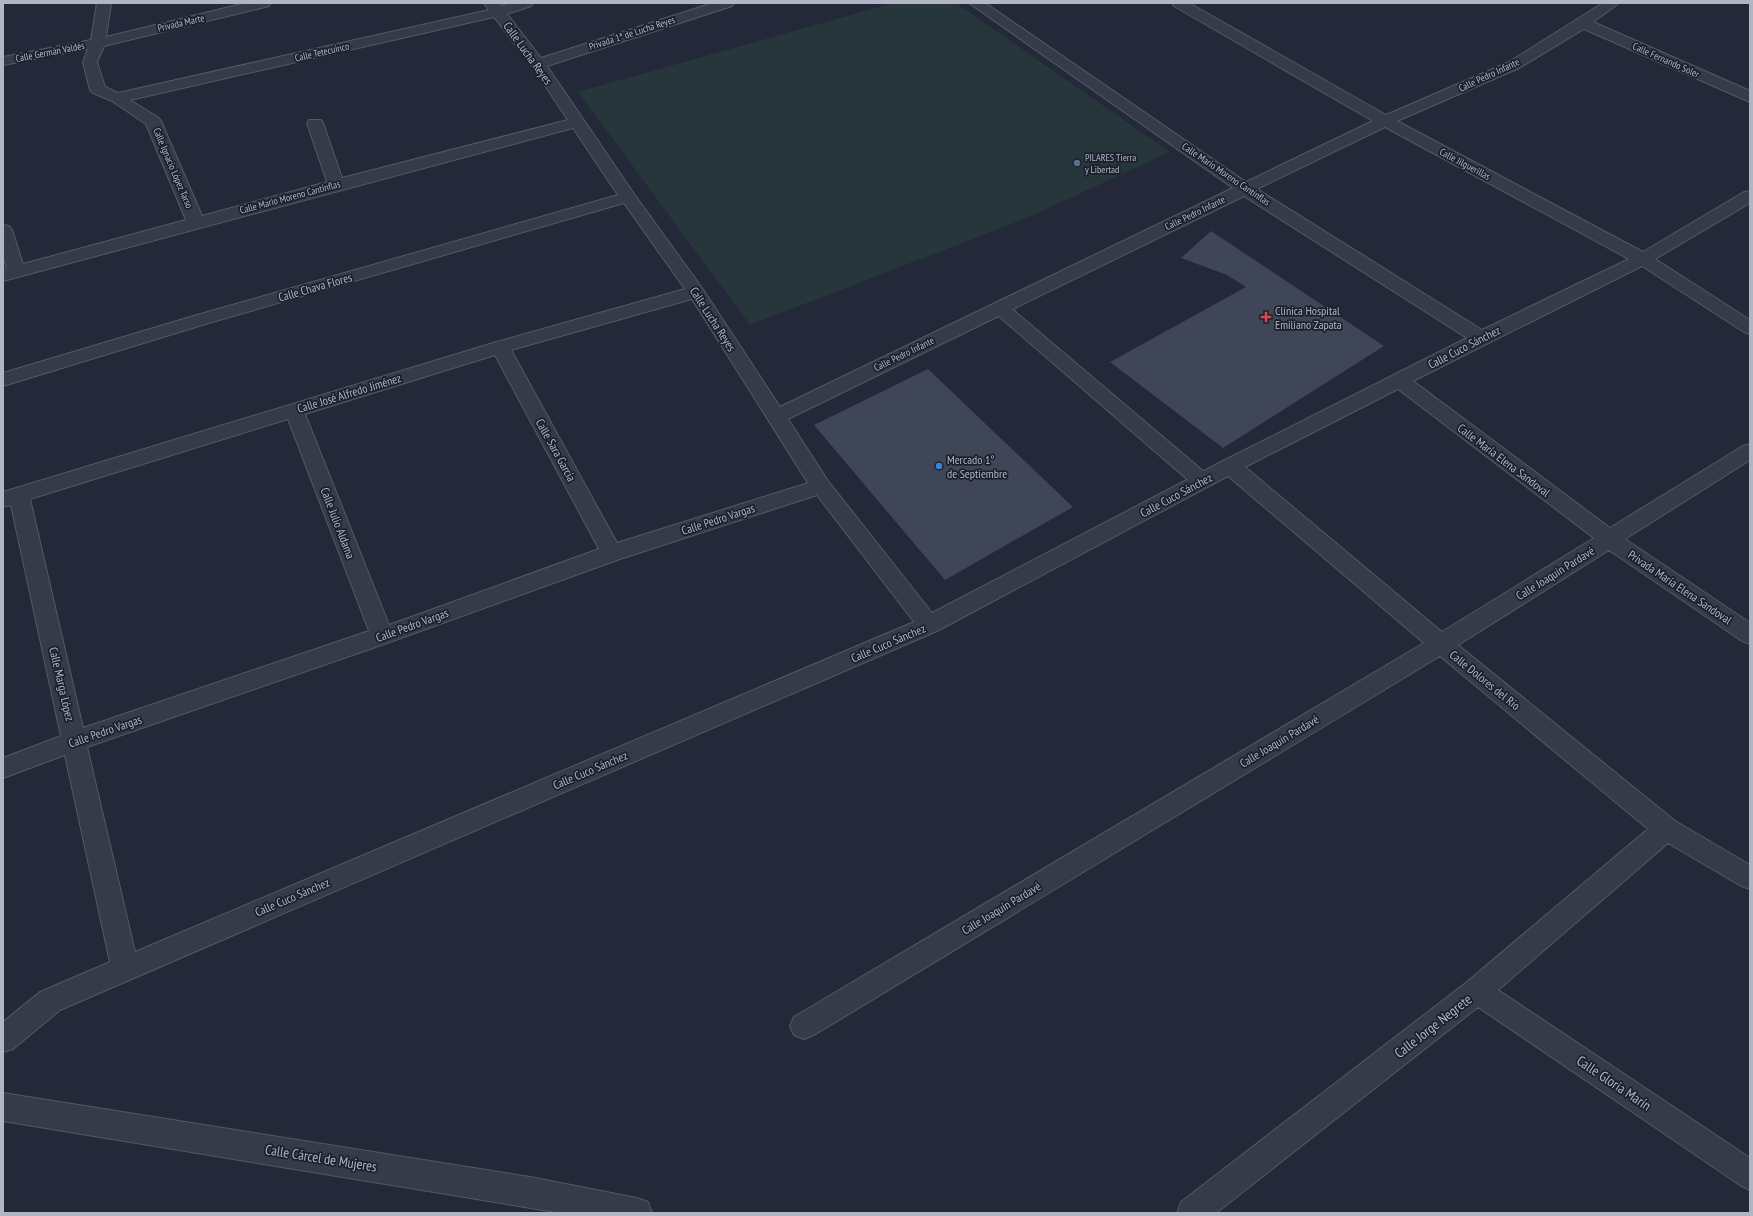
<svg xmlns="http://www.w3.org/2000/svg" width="1753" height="1216" font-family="'PT Sans Narrow',sans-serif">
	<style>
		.green { fill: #26363a }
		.building { fill: #3f4658 }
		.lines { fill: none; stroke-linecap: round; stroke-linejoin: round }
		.service-casing { stroke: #545966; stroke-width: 2 }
		.minor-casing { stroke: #545966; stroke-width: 2 }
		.service { fill: #363b49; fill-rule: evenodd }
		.minor { fill: #363b49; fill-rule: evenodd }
		.service-dot { fill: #5c6f8a; stroke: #1c202d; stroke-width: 1.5 }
		.health-dot { fill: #e0444e; stroke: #1c202d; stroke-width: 1.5 }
		.shop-dot { fill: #3f7fe0; stroke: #1c202d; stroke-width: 1.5 }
		.labels { text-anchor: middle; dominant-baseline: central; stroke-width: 3.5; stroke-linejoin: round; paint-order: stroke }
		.far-street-label { font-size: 10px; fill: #b1b6c5; stroke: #1c202d }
		.far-poi-label { font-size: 10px; fill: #b1b6c5; stroke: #1c202d; text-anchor: start }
		.street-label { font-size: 12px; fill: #b1b6c5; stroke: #1c202d }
		.poi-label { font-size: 12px; fill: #b1b6c5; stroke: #1c202d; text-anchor: start }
		.near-street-label { font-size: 14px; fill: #b1b6c5; stroke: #1c202d }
	</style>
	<rect width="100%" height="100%" fill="#232938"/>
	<polygon class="green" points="893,3 956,3 1170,152 1027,218 750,325 578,92"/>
	<g class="building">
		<polygon points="1211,231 1384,346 1223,448 1110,362 1246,287 1227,275 1181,258"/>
		<polygon points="928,369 1073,507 945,580 814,425"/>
	</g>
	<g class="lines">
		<defs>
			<polygon id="service" points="1000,303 1006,304 1209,476 1211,481 1209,486 1202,488 1195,486 994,312 992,308 994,304"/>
			<g id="minor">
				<path d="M97,3h14l-5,34 140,-34h25l-2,3 -165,40 -7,16 8,25 13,6 371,-83 -5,-7h14l3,3 11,-3h21l-2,3 -24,8 34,44 172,-55h21l-2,3 -185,60 87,128 68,94 78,119 453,-219 -264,-185h16l261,179 127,-61 -199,-115 -2,-3h17l197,112 123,-53 94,-59h16l-26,19 157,69v11l-166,-73 -65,39 -122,53 246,131 101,-60 6,-1v12l-95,56 95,61v14l-6,-2 -102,-66 -229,115 197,147 133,-82 7,-2v16l-125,79 125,84v21l-8,-3 -133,-91 -151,95 217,176 75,44v24l-9,-3 -73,-43 -170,147 252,168v32l-10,-5 -262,-178 -262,206h-39l4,-11 286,-220 181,-153 -208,-173 -626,379 -10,4 -10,-4 -4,-9 4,-9 630,-374 -196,-167 -291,155 -877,379 -47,39 -10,3v-30l37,-30 70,-30 -45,-207 -62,23v-20l58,-22 -50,-231 -8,2v-15l490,-149 192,-54 -61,-86 -415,120 -206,63v-13l194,-58 421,-120 -45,-67 -570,153v-12l4,-1 -4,-12v-31l6,1 3,4 11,34 163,-44 -40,-96 -34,-23 -19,-8 -3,-3 -7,-28 5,-13 -85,16v-8l88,-17zM494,17l38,49 36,54 -226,58 -19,-55 -2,-3h-12l-2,3 20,59 -125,34 -41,-95 -2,-3 -29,-18zM1385,127l244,132 -147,71 -225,-141zM1244,196l223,142 -244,123 -291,152 -104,-132 -40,-62zM692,299l116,184 -191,60 -106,-193zM495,355l104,194 -210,76 -84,-211zM1398,389l196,149 -152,94 -197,-165zM288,419l81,212 -286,97 -53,-229zM817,495l97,127 -779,330 -48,-205 303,-105 230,-83z"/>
				<polygon points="3,1093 530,1177 637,1198 648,1202 652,1213 561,1213 3,1121"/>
			</g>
		</defs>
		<use href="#service" class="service-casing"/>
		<use href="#minor" class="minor-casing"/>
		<use href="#service" class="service"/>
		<use href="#minor" class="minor"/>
	</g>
	<circle class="service-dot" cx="1077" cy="163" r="4"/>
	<path class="health-dot" d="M1264 311h4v4h4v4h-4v4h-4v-4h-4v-4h4z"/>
	<circle class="shop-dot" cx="939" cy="466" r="4"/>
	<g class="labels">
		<g class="far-street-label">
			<text transform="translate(181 23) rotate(-13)">Privada Marte</text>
			<text transform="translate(632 33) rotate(-18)">Privada 1ª de Lucha Reyes</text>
			<text transform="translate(50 52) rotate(-11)">Calle Germán Valdés</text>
			<text transform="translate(322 52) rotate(-13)">Calle Tetecuinco</text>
			<text transform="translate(1666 60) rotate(24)">Calle Fernando Soler</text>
			<text transform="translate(1489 75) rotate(-25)">Calle Pedro Infante</text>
			<text transform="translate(1465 164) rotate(28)">Calle Jilguerillas</text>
			<text transform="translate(173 168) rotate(67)">Calle Ignacio López Tarso</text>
			<text transform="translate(1226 174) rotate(34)">Calle Mario Moreno Cantínflas</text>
			<text transform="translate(290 197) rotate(-15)">Calle Mario Moreno Cantínflas</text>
			<text transform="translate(1195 213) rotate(-26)">Calle Pedro Infante</text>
			<text transform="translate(904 354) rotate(-26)">Calle Pedro Infante</text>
		</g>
		<g class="far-poi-label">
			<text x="1085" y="157">PILARES Tierra<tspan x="1085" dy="12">y Libertad</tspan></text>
		</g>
		<g class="street-label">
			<text transform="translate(528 53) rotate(54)">Calle Lucha Reyes</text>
			<text transform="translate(315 287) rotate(-16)">Calle Chava Flores</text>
			<text transform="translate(713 319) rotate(57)">Calle Lucha Reyes</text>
			<text transform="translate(1464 347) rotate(-27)">Calle Cuco Sánchez</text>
			<text transform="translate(349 393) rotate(-17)">Calle José Alfredo Jiménez</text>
			<text transform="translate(556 450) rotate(61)">Calle Sara García</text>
			<text transform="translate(1504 460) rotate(37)">Calle María Elena Sandoval</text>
			<text transform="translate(1176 495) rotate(-28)">Calle Cuco Sánchez</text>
			<text transform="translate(718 519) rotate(-18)">Calle Pedro Vargas</text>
			<text transform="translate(338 523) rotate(69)">Calle Julio Aldama</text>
			<text transform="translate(1555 573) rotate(-32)">Calle Joaquín Pardavé</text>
			<text transform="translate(1680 587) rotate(34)">Privada María Elena Sandoval</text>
			<text transform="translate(412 625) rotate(-20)">Calle Pedro Vargas</text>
			<text transform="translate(888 643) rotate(-23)">Calle Cuco Sánchez</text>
			<text transform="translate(1485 680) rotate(39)">Calle Dolores del Río</text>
			<text transform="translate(62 684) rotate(77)">Calle Marga López</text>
			<text transform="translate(105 731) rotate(-19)">Calle Pedro Vargas</text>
			<text transform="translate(1279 741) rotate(-31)">Calle Joaquín Pardavé</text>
			<text transform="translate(590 770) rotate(-23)">Calle Cuco Sánchez</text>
			<text transform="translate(292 897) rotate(-23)">Calle Cuco Sánchez</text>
			<text transform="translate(1001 908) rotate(-31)">Calle Joaquín Pardavé</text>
		</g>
		<g class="poi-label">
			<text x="1275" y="310">Clínica Hospital<tspan x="1275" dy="14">Emiliano Zapata</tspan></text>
			<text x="947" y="459">Mercado 1°<tspan x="947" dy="14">de Septiembre</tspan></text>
		</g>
		<g class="near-street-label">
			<text transform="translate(1433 1026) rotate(-38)">Calle Jorge Negrete</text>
			<text transform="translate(1614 1083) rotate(34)">Calle Gloria Marín</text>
			<text transform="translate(321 1158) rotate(9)">Calle Cárcel de Mujeres</text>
		</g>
	</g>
	<rect width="1753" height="1216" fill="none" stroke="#b1b6c5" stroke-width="8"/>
</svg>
